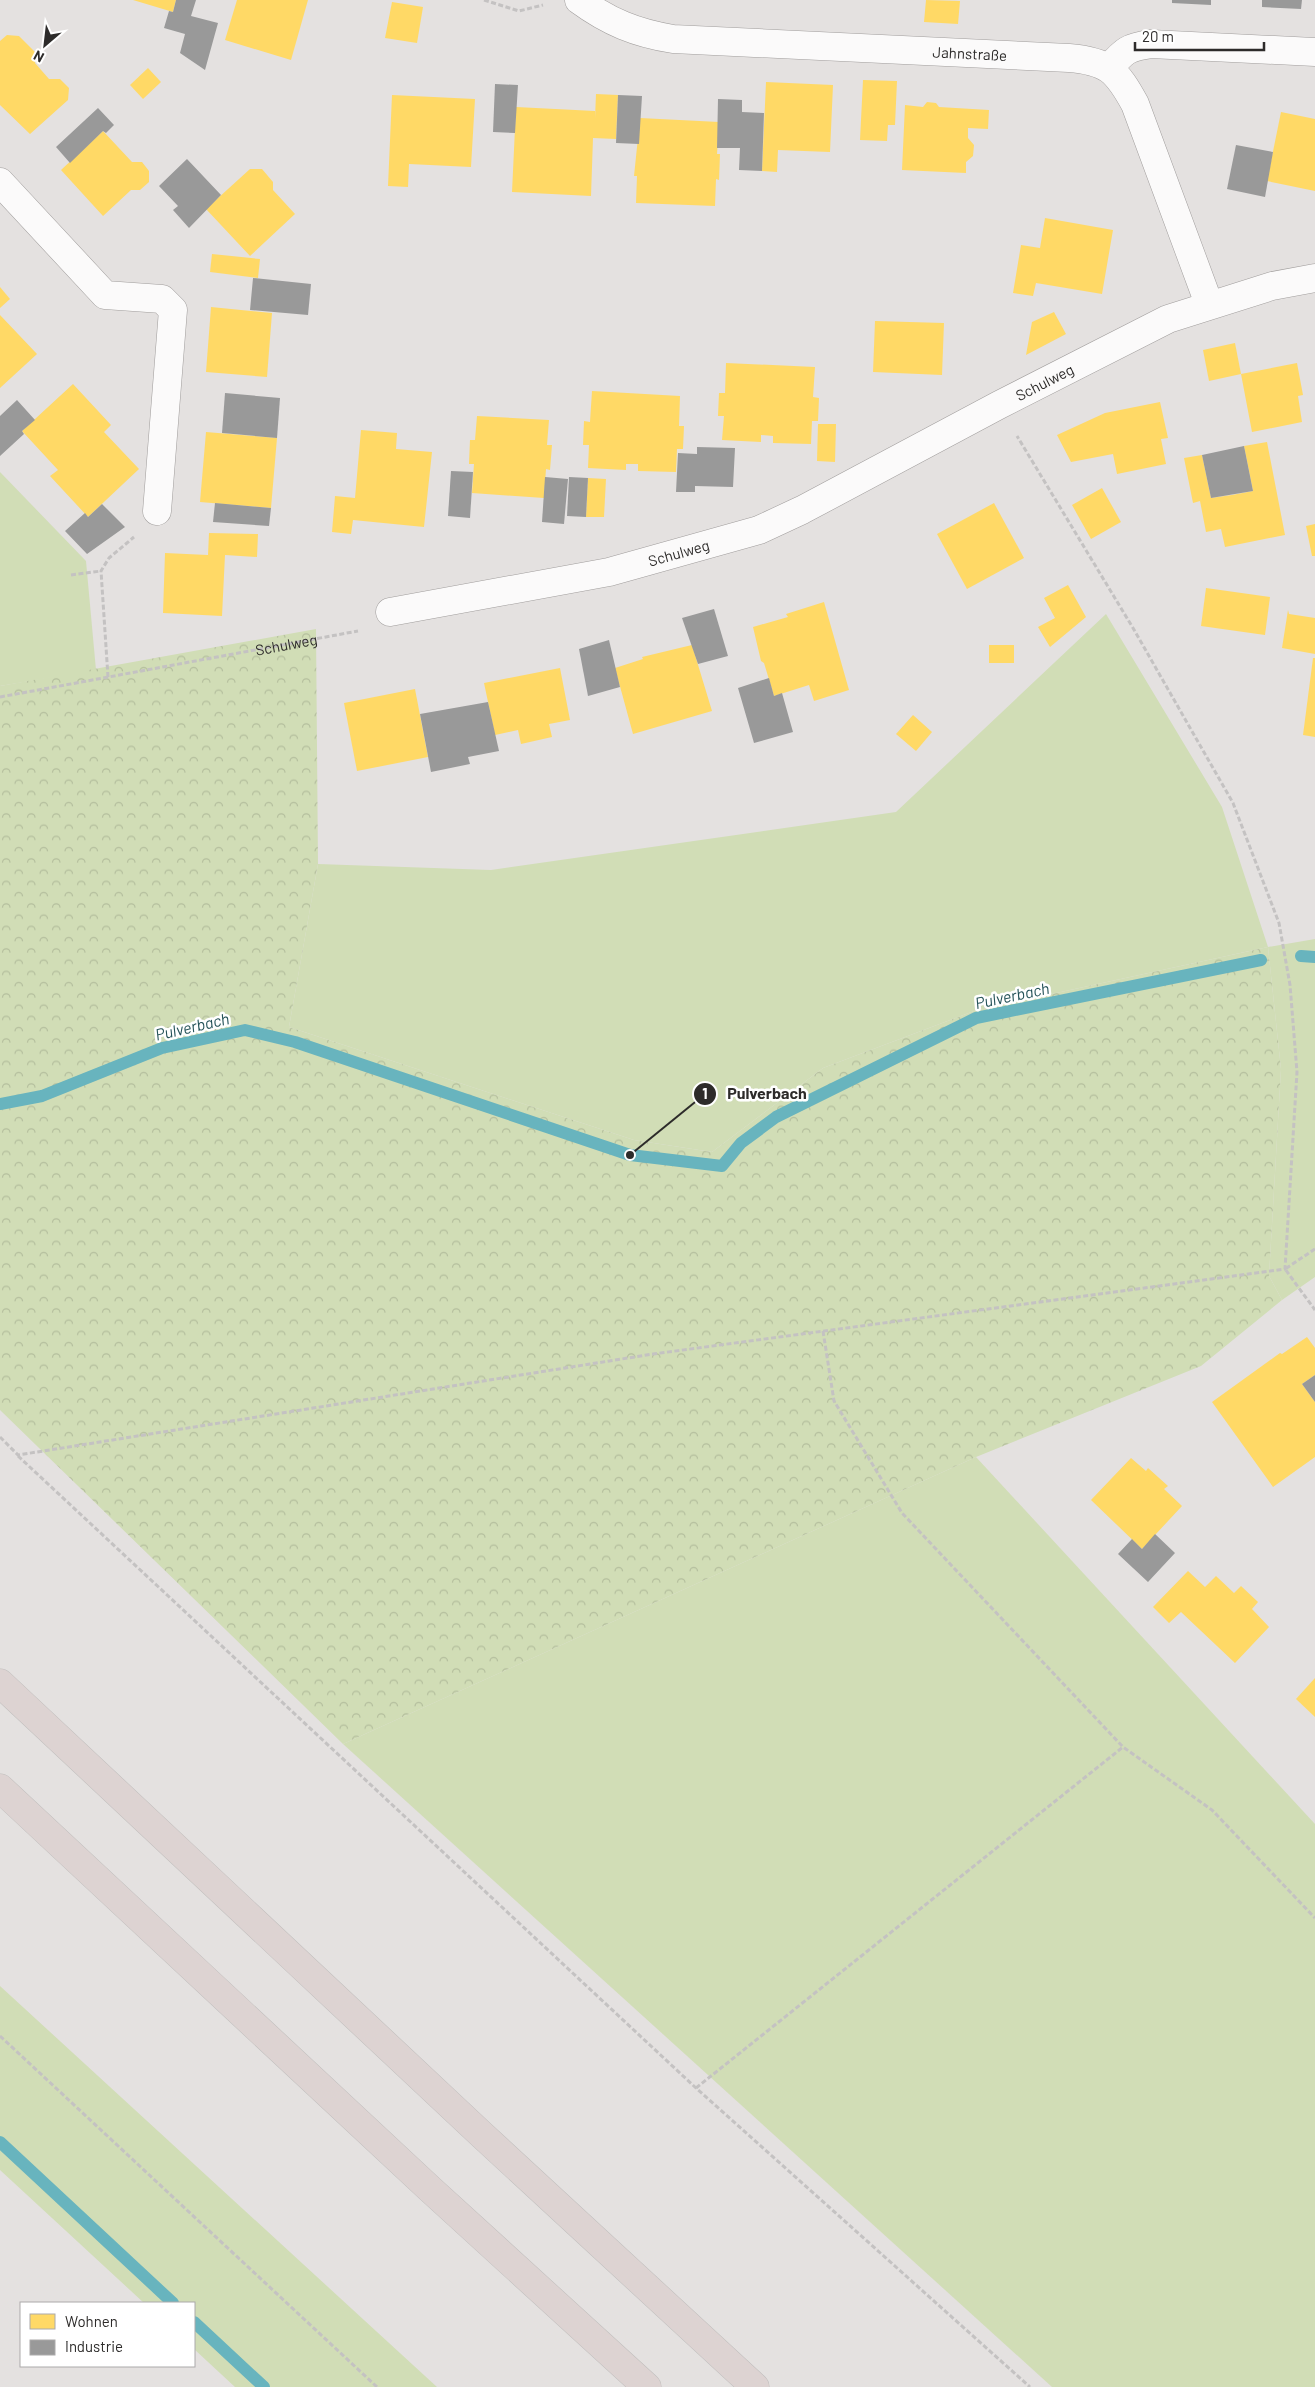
<svg xmlns="http://www.w3.org/2000/svg" width="1315" height="2387" font-family="Barlow,sans-serif">
	<style>
		.green { fill: #d1ddb6 }
		.forest { fill: url(#forest-crowns) }
		.homes { fill: #ffd966 }
		.industry { fill: #999 }
		.lines { fill: none; stroke-linecap: round; stroke-linejoin: round }
		.stream { stroke: #68b4be; stroke-width: 12 }
		.minor-casing { stroke: #a09d9c; stroke-width: 29 }
		.highway-casing { stroke: #c0bebd; stroke-width: 29 }
		.path { stroke: #c4c2c2; stroke-width: 3; stroke-dasharray: 5 2.5; stroke-linecap: butt }
		.minor { stroke: #fbfafa; stroke-width: 28 }
		.highway { stroke: #ddd3d2; stroke-width: 28 }
		.labels { text-anchor: middle; dominant-baseline: central; stroke-width: 5; stroke-linejoin: round; paint-order: stroke }
		.street-label { font-size: 15px; fill: #2d2b2a; stroke: #fff }
		.water-label { font-size: 16px; font-style: italic; fill: #235157; stroke: #fff }
		.leader { fill: none; stroke: #2d2b2a; stroke-width: 2 }
		.callout-dot { fill: #2d2b2a; stroke: #fff; stroke-width: 2 }
		.mark-label { font-size: 15px; text-anchor: middle; font-weight: bold; fill: #fff }
		.callout-label { font-size: 16px; text-anchor: middle; font-weight: bold; fill: #2d2b2a; stroke: #fff; stroke-width: 5; stroke-linejoin: round; paint-order: stroke }
	</style>
	<defs>
		<pattern id="forest-crowns" width="20" height="18" patternUnits="userSpaceOnUse" patternTransform="scale(1.25)"><rect width="20" height="18" fill="#d1ddb6"/><path d="M2 6a3 3 0 1 1 6 0M12 15a3 3 0 1 1 6 0" fill="none" stroke="#b4be9d"/></pattern>
	</defs>
	<rect width="100%" height="100%" fill="#e4e1e0"/>
	<g class="green">
		<polygon points="0,472 86,561 96,670 0,686"/>
		<polygon points="1106,614 1222,807 1268,947 1315,939 1315,1277 1282,1300 1269,1276 1281,1069 1268,947 974,1011 823,1068 712,1152 634,1140 289,1027 318,864 491,870 896,812"/>
		<polygon points="976,1457 1315,1824 1315,2387 1052,2387 343,1744"/>
		<polygon points="0,1986 437,2387 235,2387 194,2349 194,2303 144,2303 0,2170"/>
	</g>
	<polygon class="forest" points="316,629 318,864 289,1027 634,1140 712,1152 823,1068 974,1011 1268,947 1281,1069 1269,1276 1282,1300 1201,1366 976,1457 343,1744 0,1410 0,686"/>
	<g class="homes">
		<polygon points="133,0 176,0 173,12"/>
		<polygon points="237,0 308,0 291,60 225,40"/>
		<polygon points="926,0 960,1 958,24 924,22"/>
		<polygon points="392,2 423,7 417,43 385,38"/>
		<polygon points="7,35 19,36 36,53 35,63 49,79 60,79 69,88 68,100 30,134 0,105 0,41"/>
		<polygon points="148,68 161,82 143,99 130,85"/>
		<polygon points="863,80 897,81 895,125 888,125 887,141 860,140"/>
		<polygon points="766,82 833,85 830,152 778,150 777,172 762,171"/>
		<polygon points="596,94 618,95 616,139 593,138 591,196 512,192 516,107 595,111 595,118"/>
		<polygon points="392,95 475,99 471,167 409,164 408,187 388,186"/>
		<polygon points="927,102 936,103 939,107 989,110 988,129 968,128 968,138 974,145 973,156 966,162 966,173 902,170 905,105 923,107"/>
		<polygon points="1281,112 1315,119 1315,191 1267,181"/>
		<polygon points="640,118 719,122 717,154 720,154 719,180 716,179 715,206 636,203 637,176 634,176"/>
		<polygon points="103,131 132,162 142,162 149,171 149,182 140,190 131,190 103,216 61,170"/>
		<polygon points="250,169 262,169 273,182 273,190 295,214 250,256 206,209"/>
		<polygon points="1045,218 1113,230 1102,294 1036,283 1033,296 1013,293 1021,245 1040,248"/>
		<polygon points="212,254 260,259 258,278 210,272"/>
		<polygon points="0,287 10,299 0,308"/>
		<polygon points="211,307 272,313 267,377 206,372"/>
		<polygon points="1054,312 1066,334 1026,355 1032,322"/>
		<polygon points="0,315 37,354 0,388"/>
		<polygon points="875,321 944,323 942,375 873,372"/>
		<polygon points="1235,343 1241,374 1209,381 1203,350"/>
		<polygon points="726,363 815,367 813,397 819,398 818,421 812,421 811,444 773,443 773,436 761,435 761,442 722,440 724,416 718,416 719,393 725,393"/>
		<polygon points="1297,363 1303,395 1298,396 1302,422 1252,432 1241,374"/>
		<polygon points="73,384 111,425 104,432 139,469 88,517 50,476 58,470 22,431"/>
		<polygon points="592,391 680,396 679,426 684,426 683,449 677,449 676,472 638,471 638,464 626,464 626,470 588,468 589,445 583,445 584,421 590,422"/>
		<polygon points="1160,402 1168,438 1161,439 1166,464 1117,474 1113,454 1071,462 1057,435 1105,413"/>
		<polygon points="477,416 549,420 547,445 552,445 550,470 546,469 544,498 472,493 474,464 469,464 470,440 475,440"/>
		<polygon points="818,424 836,424 835,462 817,461"/>
		<polygon points="361,430 397,433 396,449 432,452 424,527 353,520 351,534 332,532 335,496 355,498"/>
		<polygon points="206,432 277,438 271,508 200,502"/>
		<polygon points="1267,442 1285,535 1225,547 1221,529 1206,532 1200,501 1193,503 1184,458 1202,455 1211,498 1232,495 1253,491 1244,446"/>
		<polygon points="588,478 606,479 604,517 586,517"/>
		<polygon points="1102,488 1121,522 1091,539 1072,505"/>
		<polygon points="994,503 1024,558 967,589 937,534"/>
		<polygon points="1315,524 1315,556 1312,556 1306,526"/>
		<polygon points="209,533 258,534 257,557 225,555 222,616 163,613 165,553 208,555"/>
		<polygon points="1068,585 1086,617 1050,647 1038,627 1055,618 1044,598"/>
		<polygon points="1206,588 1270,597 1265,635 1201,626"/>
		<polygon points="824,602 849,690 814,701 809,685 774,696 764,663 761,661 753,627 788,617 786,614"/>
		<polygon points="1288,610 1289,614 1315,618 1315,654 1282,648"/>
		<polygon points="692,645 712,711 633,734 615,668 643,659 642,657"/>
		<rect x="989" y="645" width="25" height="18"/>
		<polygon points="1313,658 1315,658 1315,737 1303,735"/>
		<polygon points="560,668 570,720 549,724 552,737 521,744 518,730 495,735 484,683"/>
		<polygon points="415,689 428,757 357,771 344,703"/>
		<polygon points="913,715 932,732 916,751 896,734"/>
		<polygon points="1307,1337 1315,1348 1315,1375 1302,1384 1315,1402 1315,1457 1273,1487 1212,1402 1280,1353 1282,1354"/>
		<polygon points="1131,1458 1146,1471 1148,1468 1168,1486 1164,1489 1182,1506 1142,1549 1091,1500"/>
		<polygon points="1188,1571 1205,1587 1216,1576 1234,1593 1241,1586 1258,1602 1252,1609 1269,1627 1235,1663 1181,1612 1169,1623 1153,1607"/>
		<polygon points="1315,1678 1315,1717 1296,1699"/>
	</g>
	<g class="industry">
		<polygon points="176,0 196,0 191,16 218,23 205,70 180,53 185,34 164,28 169,11 173,12"/>
		<polygon points="1172,0 1211,0 1211,5 1172,3"/>
		<polygon points="1262,0 1302,0 1301,9 1262,7"/>
		<polygon points="495,84 518,85 515,133 493,132"/>
		<polygon points="618,95 642,96 639,144 616,143"/>
		<polygon points="718,99 742,100 742,112 764,113 762,171 739,170 740,148 717,148"/>
		<polygon points="98,108 114,125 106,133 103,131 70,163 56,147"/>
		<polygon points="1236,145 1273,152 1265,197 1227,189"/>
		<polygon points="187,159 221,195 189,228 173,210 178,206 159,186"/>
		<polygon points="253,278 311,284 308,315 250,310"/>
		<polygon points="225,393 280,398 277,438 222,433"/>
		<polygon points="17,400 35,420 22,431 24,434 0,456 0,416"/>
		<polygon points="1244,446 1253,491 1211,498 1202,455"/>
		<polygon points="697,447 735,448 733,487 695,486 695,492 676,492 678,453 697,454"/>
		<polygon points="451,471 473,472 470,518 448,516"/>
		<polygon points="545,477 568,479 564,524 542,522"/>
		<polygon points="569,477 588,478 586,517 567,516"/>
		<polygon points="215,503 271,508 269,526 213,522"/>
		<polygon points="102,504 125,527 87,554 65,531 85,513 88,517"/>
		<polygon points="714,609 728,656 698,664 682,618"/>
		<polygon points="609,640 620,687 588,696 579,649"/>
		<polygon points="769,678 774,696 782,693 793,732 754,743 738,688"/>
		<polygon points="488,702 499,751 468,757 470,764 431,772 420,714"/>
		<polygon points="1315,1375 1315,1402 1302,1384"/>
		<polygon points="1155,1534 1175,1553 1148,1582 1118,1554 1132,1539 1142,1549"/>
	</g>
	<g class="lines">
		<g class="stream">
			<polyline points="1301,956 1315,957"/>
			<polyline points="0,1104 42,1096 162,1048 245,1030 295,1042 630,1155 722,1166 741,1143 776,1117 976,1018 1261,960"/>
			<polyline points="0,2142 173,2303"/>
			<polyline points="194,2322 264,2387"/>
		</g>
		<defs>
			<g id="minor">
				<path id="s2" d="M579,0c30,22 57,33 94,39l396,19c39,3 48,13 66,46l74,200"/>
				<path d="M1110,67c14,-16 18,-20 41,-23l164,8"/>
				<polyline points="0,182 105,295 162,299 173,310 157,511"/>
				<path id="s3" d="M390,612l219,-40 150,-42 43,-20 197,-105 169,-86 104,-33 43,-8"/>
			</g>
			<g id="highway">
				<polyline points="0,1683 482,2135 755,2387"/>
				<polyline points="0,1788 430,2189 647,2387"/>
			</g>
		</defs>
		<use href="#minor" class="minor-casing"/>
		<use href="#highway" class="highway-casing"/>
		<g class="path">
			<polyline points="484,0 519,11 543,5"/>
			<polyline points="71,575 101,571"/>
			<polyline points="108,677 101,571 109,558 134,537"/>
			<path id="s1" d="M0,697l358,-66"/>
			<polyline points="1315,1249 1285,1269 1315,1310"/>
			<polyline points="823,1331 834,1401 902,1513 1123,1747 1212,1810 1315,1918"/>
			<polyline points="0,1437 18,1455 653,1354 1285,1269 1297,1072 1290,985 1279,923 1233,803 1133,628 1017,436"/>
			<polyline points="18,1456 696,2088 1030,2387"/>
			<polyline points="0,2036 377,2387"/>
			<polyline points="696,2088 1123,1747"/>
		</g>
		<use href="#minor" class="minor"/>
		<use href="#highway" class="highway"/>
	</g>
	<g class="labels">
		<g class="street-label">
			<text stroke="none"><textPath href="#s2" startOffset="400">Jahnstraße</textPath></text>
			<text stroke="none"><textPath href="#s3" startOffset="700">Schulweg</textPath></text>
			<text stroke="none"><textPath href="#s3" startOffset="295">Schulweg</textPath></text>
			<text stroke="none"><textPath href="#s1" startOffset="291">Schulweg</textPath></text>
		</g>
		<g class="water-label">
			<text transform="translate(1012 995) rotate(-12)">Pulverbach</text>
			<text transform="translate(192 1026) rotate(-13)">Pulverbach</text>
		</g>
	</g>
	<path class="leader" d="M630 1155L705 1094"/>
	<g class="callout-dot">
		<circle cx="630" cy="1155" r="5"/>
		<circle cx="705" cy="1094" r="12"/>
	</g>
	<g class="mark-label">
		<text x="705" y="1099">1</text>
	</g>
	<g class="callout-label">
		<text x="767" y="1099">Pulverbach</text>
	</g>
	<rect x="20" y="2302" width="175" height="65" fill="#ffffff" stroke="#abaaaa"/>
	<rect x="30" y="2314" width="25" height="15" fill="#ffd966" stroke="#abaaaa"/>
	<text x="65" y="2327" font-size="15" fill="#2d2b2a">Wohnen</text>
	<rect x="30" y="2340" width="25" height="15" fill="#999999" stroke="#abaaaa"/>
	<text x="65" y="2352" font-size="15" fill="#2d2b2a">Industrie</text>
	<g transform="translate(45 45) rotate(208)" stroke="#ffffff" stroke-width="4" paint-order="stroke">
	<path d="M0-4L9 19L0 12L-9 19Z" fill="#2d2b2a"/>
	<text y="-8" font-size="14" font-weight="bold" text-anchor="middle" fill="#2d2b2a">N</text>
	</g>
	<path d="M1135 42v8h129v-8" fill="none" stroke="#2d2b2a" stroke-width="2.5"/>
	<text x="1142" y="42" font-size="15" fill="#2d2b2a" stroke="#ffffff" stroke-width="4" paint-order="stroke">20 m</text>
</svg>
